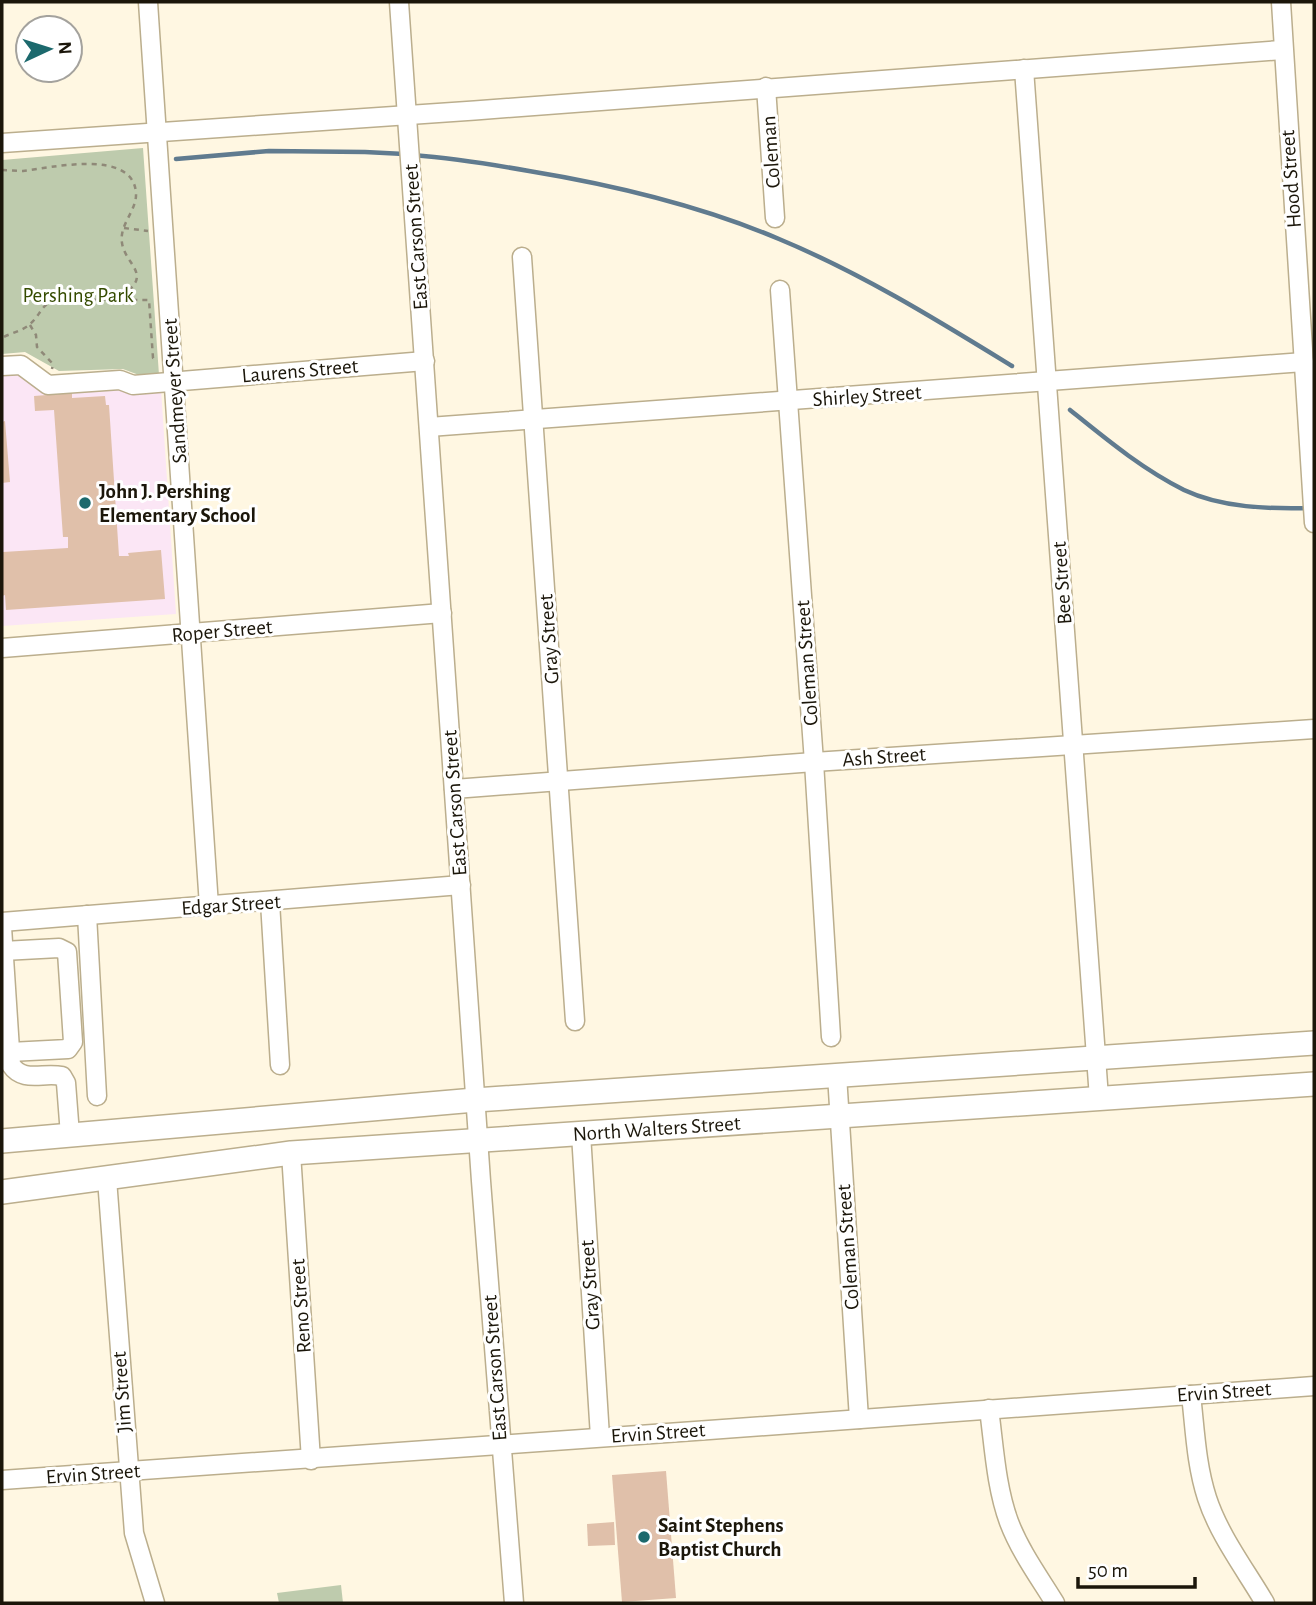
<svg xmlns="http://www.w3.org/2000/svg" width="1316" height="1605" font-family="'Alegreya Sans',sans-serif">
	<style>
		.education { fill: #fbe6f5 }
		.park { fill: #becbad }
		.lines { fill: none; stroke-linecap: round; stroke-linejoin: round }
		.stream { stroke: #607b8f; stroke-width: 4.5 }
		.building { fill: #e0c0aa }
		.minor-casing { stroke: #bbae8d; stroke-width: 21 }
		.major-casing { stroke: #bbae8d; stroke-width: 26 }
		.path { stroke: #8f8978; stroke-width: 2.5; stroke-dasharray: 5 5; stroke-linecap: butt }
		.minor { stroke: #fff; stroke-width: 18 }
		.major { stroke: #fff; stroke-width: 23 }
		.poi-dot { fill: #1c696d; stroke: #fff; stroke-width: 2.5 }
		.labels { text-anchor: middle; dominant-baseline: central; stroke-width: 6; stroke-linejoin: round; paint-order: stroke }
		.street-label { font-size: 21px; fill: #1b160a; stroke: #fff }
		.park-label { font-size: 21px; fill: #354b00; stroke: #fff }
		.poi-label { font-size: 21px; font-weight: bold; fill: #1b160a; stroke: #fff; text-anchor: start }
	</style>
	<rect width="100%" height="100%" fill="#fff7e2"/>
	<polygon class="education" points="18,374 51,391 161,389 176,614 2,626 2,375"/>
	<g class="park">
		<polygon points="143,148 159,375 139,375 123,369 59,371 25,352 2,354 2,160"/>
		<polygon points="341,1585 343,1603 279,1603 277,1593"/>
	</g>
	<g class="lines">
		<g class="stream">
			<path d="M413,155c39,3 77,9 116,16 85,14 170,34 250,68 82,34 158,81 233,127"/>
			<polyline points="176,159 269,151 365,152 404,154"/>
			<path d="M1070,410c36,29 72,59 114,80 38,18 85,19 126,18"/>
		</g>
	</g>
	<g class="building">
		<polygon points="72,393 72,398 105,396 106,405 109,405 119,556 129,556 128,553 161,550 165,599 6,610 5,595 2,596 3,552 68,548 68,537 63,537 54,410 35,411 34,396"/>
		<polygon points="5,421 10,482 2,483 2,422"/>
		<polygon points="666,1471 676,1598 622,1602 612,1475"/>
		<polygon points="614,1522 615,1545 588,1546 587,1524"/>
	</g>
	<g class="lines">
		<defs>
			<g id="minor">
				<polyline points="148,2 209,906"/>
				<polyline points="399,2 481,1181 514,1603"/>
				<polyline points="1281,2 1314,523"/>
				<polyline points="1024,69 1099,1098"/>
				<polyline points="766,87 775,218"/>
				<path d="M2,143c427,-27 853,-62 1280,-93"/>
				<polyline points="522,257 575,1021"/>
				<polyline points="780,290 814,762 831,1037"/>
				<polyline points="2,366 21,365 48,385 120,380 133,385 425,361"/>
				<polyline points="429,427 1304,362"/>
				<polyline points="2,648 442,613"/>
				<polyline points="454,789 814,762 1314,729"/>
				<polyline points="270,902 280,1065"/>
				<polyline points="87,915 97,1096"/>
				<polyline points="2,922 461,885"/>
				<path d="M2,927l9,138c12,18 32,7 51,11l4,7 4,52"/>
				<polyline points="3,951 59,948 67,952 73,1042 68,1049 10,1052"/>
				<polyline points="837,1075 859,1419"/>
				<polyline points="581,1134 600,1437"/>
				<polyline points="291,1153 311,1460"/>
				<polyline points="107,1179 134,1533 155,1603"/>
				<path d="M1191,1395c4,34 5,69 16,103 12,37 38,71 58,105"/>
				<path d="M989,1409c5,37 7,78 20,113 11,29 30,55 46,81"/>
				<path d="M2,1480c437,-30 875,-62 1312,-94"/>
			</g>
			<g id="major">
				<polyline points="2,1141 475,1100 1314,1043"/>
				<path id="s1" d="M2,1192l289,-39 1023,-69"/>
			</g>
		</defs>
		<use href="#minor" class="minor-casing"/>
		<use href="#major" class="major-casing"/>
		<g class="path">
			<path d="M2,170c7,0 14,1 21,1 27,-3 110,-23 113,22 1,18 -17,31 -14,50 3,21 30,31 3,50 -17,12 -48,4 -68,7 -16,3 -16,15 -27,24 -7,7 -20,9 -28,14"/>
			<polyline points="124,228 148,231"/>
			<polyline points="124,294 134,300 149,300 153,358 155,358"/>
			<polyline points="30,325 36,335 37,347 53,364 52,369"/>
		</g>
		<use href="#minor" class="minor"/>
		<use href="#major" class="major"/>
	</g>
	<g class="poi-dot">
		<circle cx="85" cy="503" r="7"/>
		<circle cx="644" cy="1537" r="7"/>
	</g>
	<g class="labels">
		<g class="street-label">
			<text transform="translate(771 152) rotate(-94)">Coleman</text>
			<text transform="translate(1291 179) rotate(-94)">Hood Street</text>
			<text transform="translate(416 237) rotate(-94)">East Carson Street</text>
			<text transform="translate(300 371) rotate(-5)">Laurens Street</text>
			<text transform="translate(175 391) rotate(-94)">Sandmeyer Street</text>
			<text transform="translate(867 396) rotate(-4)">Shirley Street</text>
			<text transform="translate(1062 583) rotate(-94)">Bee Street</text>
			<text transform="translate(222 631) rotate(-5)">Roper Street</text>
			<text transform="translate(549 639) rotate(-94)">Gray Street</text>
			<text transform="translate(807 663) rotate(-94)">Coleman Street</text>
			<text transform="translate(884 757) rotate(-4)">Ash Street</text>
			<text transform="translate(455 803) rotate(-94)">East Carson Street</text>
			<text transform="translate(231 905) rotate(-4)">Edgar Street</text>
			<text stroke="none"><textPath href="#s1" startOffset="658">North Walters Street</textPath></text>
			<text transform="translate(848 1247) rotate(-94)">Coleman Street</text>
			<text transform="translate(590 1285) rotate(-94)">Gray Street</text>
			<text transform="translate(301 1306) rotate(-94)">Reno Street</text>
			<text transform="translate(495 1368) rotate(-94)">East Carson Street</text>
			<text transform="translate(122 1392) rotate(-94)">Jim Street</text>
			<text transform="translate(1224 1392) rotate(-4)">Ervin Street</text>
			<text transform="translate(658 1433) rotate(-4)">Ervin Street</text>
			<text transform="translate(93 1474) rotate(-4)">Ervin Street</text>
		</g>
		<g class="park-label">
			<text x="78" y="295">Pershing Park</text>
		</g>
		<g class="poi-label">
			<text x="99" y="491">John J. Pershing<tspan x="99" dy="24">Elementary School</tspan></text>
			<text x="658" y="1525">Saint Stephens<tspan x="658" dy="24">Baptist Church</tspan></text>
		</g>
	</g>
	<rect width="1316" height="1605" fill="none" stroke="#1b160a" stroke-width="7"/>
	<g transform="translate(49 49) rotate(86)"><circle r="33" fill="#ffffff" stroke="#a4a29d" stroke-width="2"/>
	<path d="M0-5L12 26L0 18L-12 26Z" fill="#1c696d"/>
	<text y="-10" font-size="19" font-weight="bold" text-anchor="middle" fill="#1b160a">N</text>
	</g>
	<path d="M1078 1577v10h117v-10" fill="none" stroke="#1b160a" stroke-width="3.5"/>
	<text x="1088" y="1577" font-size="21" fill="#1b160a" stroke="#ffffff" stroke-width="5" paint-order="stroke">50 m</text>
</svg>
